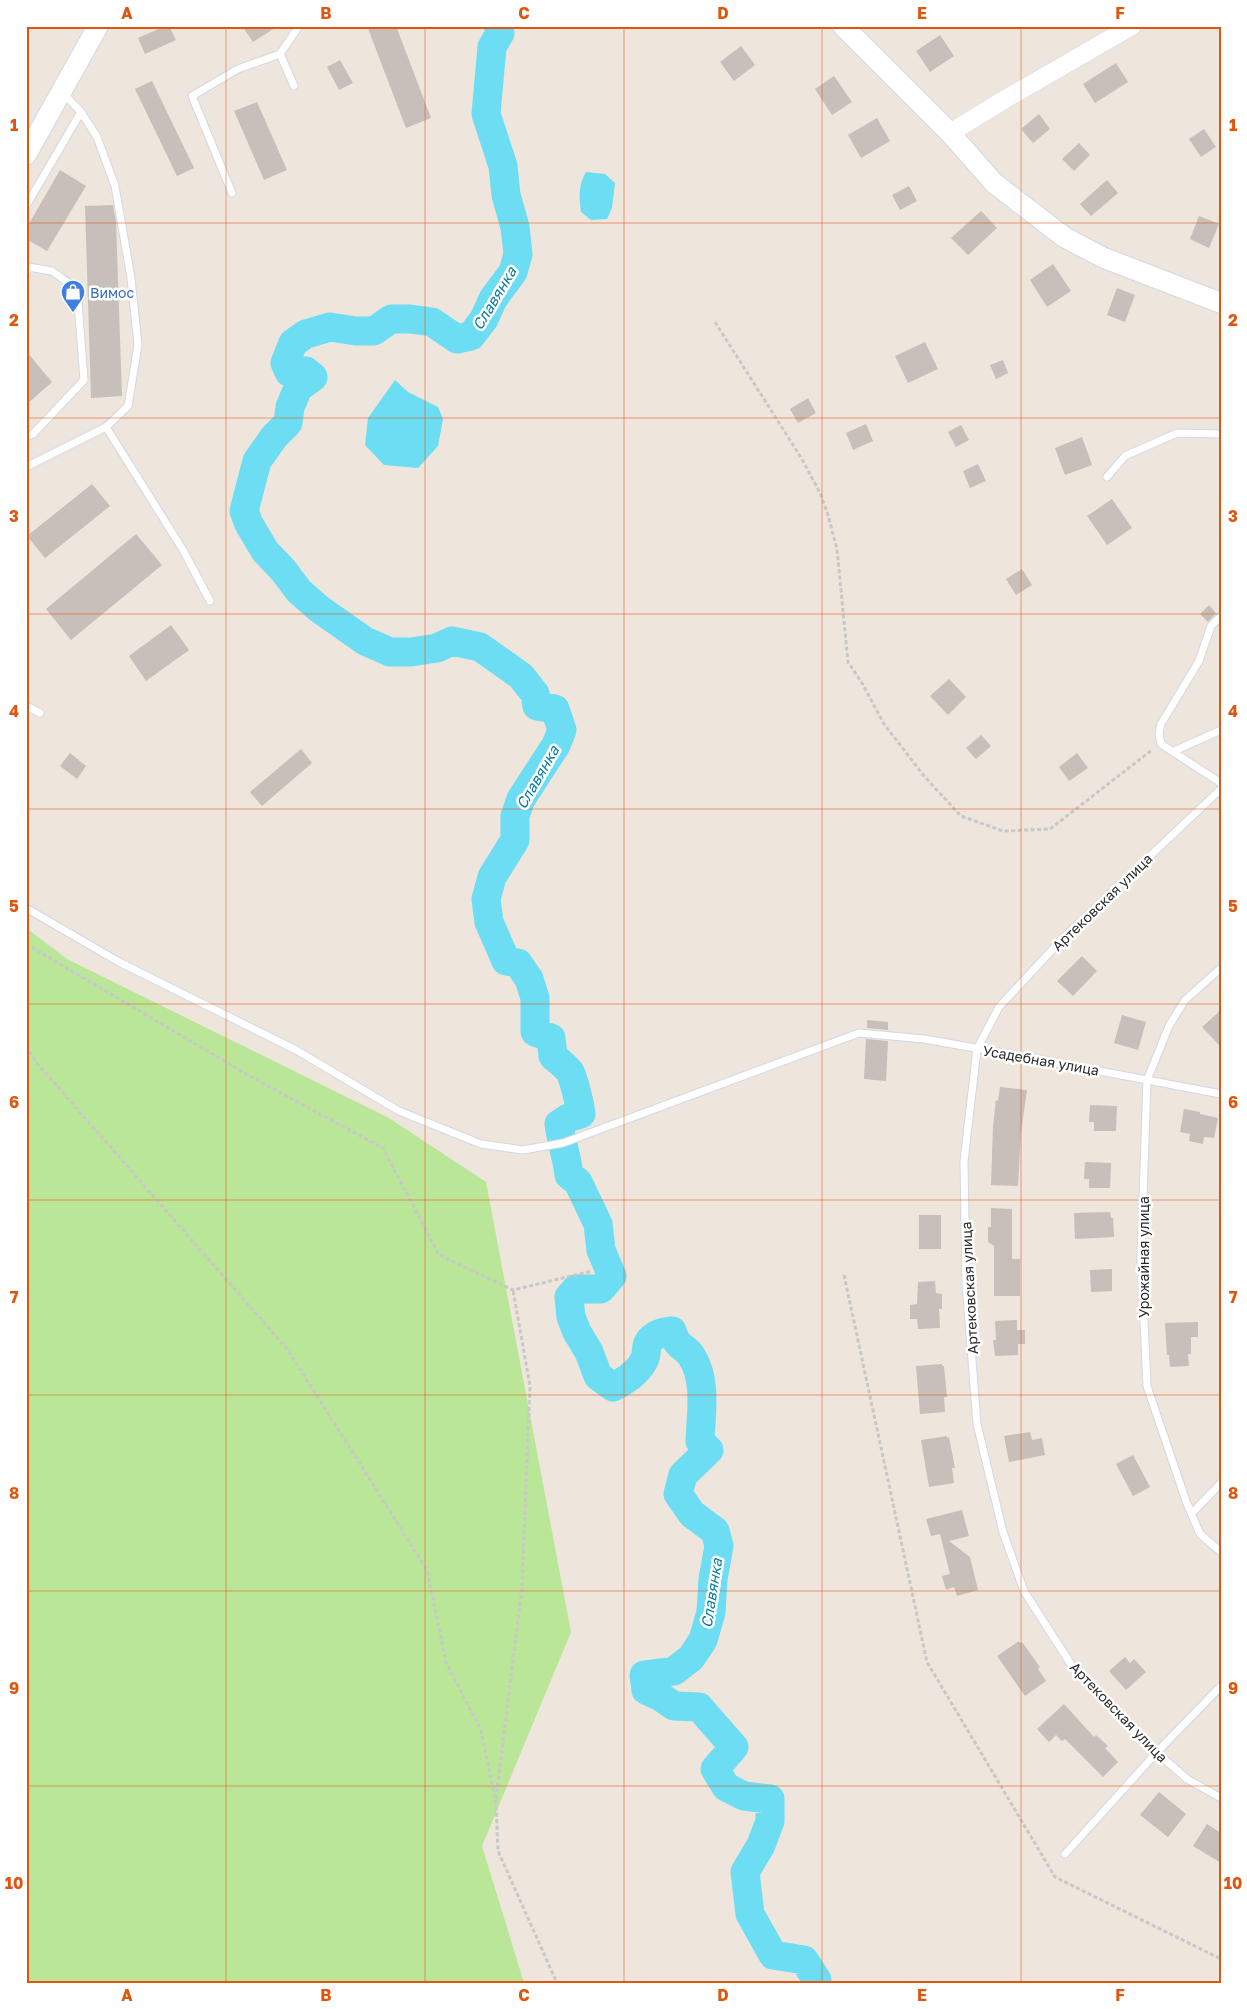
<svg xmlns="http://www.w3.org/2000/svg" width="1247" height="2009" font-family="'Golos Text',sans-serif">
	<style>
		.green { fill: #bae698 }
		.water { fill: #6dddf3 }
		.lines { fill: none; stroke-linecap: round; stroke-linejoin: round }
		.river { stroke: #6dddf3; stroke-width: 29 }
		.building { fill: #c6bfba }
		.service-casing { stroke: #d2d8e4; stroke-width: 9 }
		.tertiary-casing { stroke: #d2d8e4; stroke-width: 19 }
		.secondary-casing { stroke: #d2d8e4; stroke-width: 22 }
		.path { stroke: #c8c8c8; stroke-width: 3; stroke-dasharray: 4 2.5; stroke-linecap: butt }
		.service { stroke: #fff; stroke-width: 7 }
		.tertiary { stroke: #fff; stroke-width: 18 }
		.secondary { stroke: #fff; stroke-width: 20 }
		.grid { fill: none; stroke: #df570e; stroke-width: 1; stroke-opacity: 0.55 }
		.labels { text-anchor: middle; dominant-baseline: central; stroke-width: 5; stroke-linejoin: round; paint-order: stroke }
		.shop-label { font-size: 14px; fill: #366cbe; stroke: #fff; text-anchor: start }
		.street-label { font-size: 14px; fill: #2b2b2b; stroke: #fff }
		.water-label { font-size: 15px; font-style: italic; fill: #097ca2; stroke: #fff }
		.neatline { fill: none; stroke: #df570e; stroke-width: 2 }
		.grid-label { font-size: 16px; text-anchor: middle; font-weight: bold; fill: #df570e }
	</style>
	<rect width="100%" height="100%" fill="#eee5dd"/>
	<polygon class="green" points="26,928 67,959 389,1118 486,1182 571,1632 482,1846 524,1983 26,1983"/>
	<g class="water">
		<path d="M586,172l19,2 10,9 -3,25 -5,11 -16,1 -10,-8c-2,-15 -3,-26 5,-40z"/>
		<polygon points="395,380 408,392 438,407 443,419 438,446 418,468 384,465 365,445 368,418"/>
	</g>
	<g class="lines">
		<path class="river" d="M498,26l2,7 -8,14 -6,67 17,52 3,29 9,32 3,27 -5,18 -20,27 -9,20 -13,17 -14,3 -25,-17 -22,-3h-19l-17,12h-18l-26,-4 -24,7 -13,9 -8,20 4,9 17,-1 7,6 -15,11 -8,19 -2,16 -14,14 -17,24 -13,50 5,13 16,27 18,19 16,21 19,17 47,33 25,11h21l26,-4 15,-7 28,6 41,29 14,18 2,12 18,3 7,21 -6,15 -35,54 -6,17v24l-23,37 -6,22 3,23 17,39 12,2 11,16 6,19v34l16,6 2,18c4,4 15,12 17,16 3,4 11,37 11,42l-13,4 -9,6c2,17 8,33 10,51l9,7 20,42 3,26 11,26 -11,13h-25l-7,8 2,20 6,15 12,20 9,24 15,11c12,-6 27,-16 32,-29 2,-5 1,-11 3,-15 5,-9 15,-11 24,-12 6,19 13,14 20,26 15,24 9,57 8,84l9,9 -26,25 -5,19 14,20 23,17 4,15 -6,33 -2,33 -8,28 -12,18 -17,13 -30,4 2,15 15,7 13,9 25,1 35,40 -19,22 11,18 18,9 26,3v22l-9,24 -16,27 5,42 23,41 31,5 13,20v3"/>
	</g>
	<g class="building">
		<polygon points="165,26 169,26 176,40 145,54 138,38"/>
		<polygon points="242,26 278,26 253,42"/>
		<polygon points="367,26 396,26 431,118 406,128"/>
		<polygon points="940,35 954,56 930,72 916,51"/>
		<polygon points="741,46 755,65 734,81 720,62"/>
		<polygon points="340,60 353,83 339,90 327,67"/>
		<polygon points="1116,63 1128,82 1095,103 1083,84"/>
		<polygon points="834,76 852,102 832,115 815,89"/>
		<polygon points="152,81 194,168 177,176 135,89"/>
		<polygon points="257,102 287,170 264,180 234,111"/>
		<polygon points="1039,114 1050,129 1033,143 1021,129"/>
		<polygon points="877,118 890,141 861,158 848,135"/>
		<polygon points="1204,129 1216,147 1201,157 1189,139"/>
		<polygon points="1079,143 1090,155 1074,171 1062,159"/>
		<polygon points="60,170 86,186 47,251 26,239 26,229"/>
		<polygon points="1107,180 1118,193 1091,216 1080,204"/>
		<polygon points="909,186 917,201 900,210 892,195"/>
		<polygon points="113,205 116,222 122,396 91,398 85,206"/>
		<polygon points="981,211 997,228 968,255 951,238"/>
		<polygon points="1199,216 1219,224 1209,248 1190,239"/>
		<polygon points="1053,264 1071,291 1047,307 1030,280"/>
		<polygon points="1117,288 1135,295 1125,322 1107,315"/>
		<polygon points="925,342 938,369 908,383 895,356"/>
		<polygon points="26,351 52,382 26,405"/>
		<polygon points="1003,360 1008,373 996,379 990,365"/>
		<polygon points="808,398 816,413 798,423 790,409"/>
		<polygon points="866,424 873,441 853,450 846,433"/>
		<polygon points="961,425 969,440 956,447 948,432"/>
		<polygon points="1082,437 1092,465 1065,475 1055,448"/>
		<polygon points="978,464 986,481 970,488 963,471"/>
		<polygon points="92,484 110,506 45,558 27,536"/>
		<polygon points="1112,499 1132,528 1107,545 1087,516"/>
		<polygon points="136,534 162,565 71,640 46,609"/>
		<polygon points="1022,569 1032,585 1016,595 1006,579"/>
		<polygon points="1209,605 1216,613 1208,622 1200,614"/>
		<polygon points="171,625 189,650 146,681 129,656"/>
		<polygon points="949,679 966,697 948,715 930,696"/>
		<polygon points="981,735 991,746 976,759 966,748"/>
		<polygon points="301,749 312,763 262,806 250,792"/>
		<polygon points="70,753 86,766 77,779 60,766"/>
		<polygon points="1077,753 1088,768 1069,781 1059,767"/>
		<polygon points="1082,956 1097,971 1073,996 1057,981"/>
		<polygon points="1221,1010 1221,1047 1202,1027"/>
		<polygon points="1122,1015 1146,1022 1138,1050 1114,1043"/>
		<polygon points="867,1020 888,1022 888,1030 867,1028"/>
		<polygon points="866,1039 888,1041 886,1081 864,1079"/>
		<polygon points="1000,1087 1027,1090 1021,1132 1018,1186 991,1185 993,1126 996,1100 998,1101"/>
		<polygon points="1090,1105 1117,1106 1116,1131 1094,1131 1094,1122 1089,1122"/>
		<polygon points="1184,1109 1200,1112 1200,1114 1218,1118 1214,1138 1204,1137 1203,1144 1189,1141 1190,1134 1180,1132"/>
		<polygon points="1085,1162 1111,1163 1110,1188 1089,1188 1089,1179 1084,1179"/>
		<polygon points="991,1208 1012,1209 1012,1259 1020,1259 1020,1296 994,1296 994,1246 988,1242 988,1227 991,1227"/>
		<polygon points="1110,1212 1111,1218 1113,1218 1114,1237 1075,1239 1074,1213"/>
		<rect x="919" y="1215" width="22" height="34"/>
		<polygon points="1112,1269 1112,1291 1091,1292 1090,1270"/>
		<polygon points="935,1281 936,1293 942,1294 942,1309 939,1309 940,1328 918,1329 917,1319 910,1319 910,1305 917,1304 918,1282"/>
		<polygon points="1017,1320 1017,1330 1025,1330 1025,1344 1018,1344 1018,1355 995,1356 993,1340 996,1340 995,1321"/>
		<polygon points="1198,1322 1198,1337 1191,1337 1191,1354 1188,1354 1189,1366 1170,1367 1169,1355 1167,1355 1165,1323"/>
		<polygon points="942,1364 942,1366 944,1366 947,1397 944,1397 945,1412 920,1414 916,1366"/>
		<polygon points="1030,1432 1032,1440 1042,1438 1045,1455 1009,1462 1004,1436"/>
		<polygon points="947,1436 947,1438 949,1437 955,1468 952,1468 954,1483 929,1487 921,1440"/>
		<polygon points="1133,1455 1150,1487 1133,1496 1116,1464"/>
		<polygon points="962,1510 969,1536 949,1541 970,1557 978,1590 957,1596 954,1587 946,1590 942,1576 950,1574 940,1534 931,1536 926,1519"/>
		<polygon points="1019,1641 1020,1643 1022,1642 1040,1667 1038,1669 1046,1681 1025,1696 997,1656"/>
		<polygon points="1125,1657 1130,1663 1134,1659 1146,1672 1126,1690 1109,1671"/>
		<polygon points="1064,1704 1094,1737 1096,1735 1108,1746 1105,1748 1118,1762 1103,1777 1065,1739 1062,1741 1056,1735 1049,1742 1037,1729"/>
		<polygon points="1159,1792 1186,1814 1168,1837 1140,1815"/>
		<polygon points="1207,1824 1221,1833 1221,1863 1193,1846"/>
	</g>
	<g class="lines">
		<defs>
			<g id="service">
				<polyline points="280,54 294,86"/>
				<polyline points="232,193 192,96 238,69 280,54 299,26"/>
				<polyline points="26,206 81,112"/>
				<polyline points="26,275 28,267 52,271 77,289 84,380 33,434 26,437"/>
				<polyline points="106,427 183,550 210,601"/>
				<polyline points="26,467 106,427 128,406 138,345 131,278 115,186 97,137 81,112 63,93"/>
				<polyline points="1107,477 1125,456 1177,433 1221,434"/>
				<polyline points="1221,616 1211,626 1199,661 1161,724 1159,734 1161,744 1221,783"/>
				<polyline points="26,706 40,713"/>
				<polyline points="1174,751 1221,730"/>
				<polyline points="1221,789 1064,937 999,1007 977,1049 964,1161 966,1284 977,1424 1003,1532 1024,1591 1072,1666 1139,1737 1187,1779 1221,1798"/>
				<polyline points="26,908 119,962 296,1050 399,1111 481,1144 523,1150 563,1143 859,1033 924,1039 1015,1055 1221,1094"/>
				<polyline points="1221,968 1185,1000 1169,1026 1147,1080 1141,1257 1147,1386 1186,1501 1200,1534 1221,1552"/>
				<polyline points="1192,1513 1221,1483"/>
				<polyline points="1065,1854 1157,1752 1221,1686"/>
			</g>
			<polyline id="tertiary" points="950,133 1007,98 1132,26"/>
			<g id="secondary">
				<polyline points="843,26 950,133 994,183 1064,237 1104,258 1221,303"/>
				<polyline points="26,155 98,26"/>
			</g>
		</defs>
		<use href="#service" class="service-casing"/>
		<use href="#tertiary" class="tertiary-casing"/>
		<use href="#secondary" class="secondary-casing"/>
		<g class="path">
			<polyline points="715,322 802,459 820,493 828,515 837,549 848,662 862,683 884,724 924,776 961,816 1003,831 1050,829 1152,750"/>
			<polyline points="26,944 253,1078 383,1148 439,1255 513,1290 592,1271"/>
			<polyline points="26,1046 36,1062 288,1350 427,1570 446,1662 481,1730 496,1804 498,1851 557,1983"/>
			<polyline points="844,1275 927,1662 1055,1877 1221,1959"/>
			<polyline points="496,1799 522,1587 530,1386 513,1290"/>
		</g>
		<use href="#service" class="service"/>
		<use href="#tertiary" class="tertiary"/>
		<use href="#secondary" class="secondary"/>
	</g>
	<path class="grid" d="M226,26v1957M425,26v1957M624,26v1957M822,26v1957M1021,26v1957M26,223h1195M26,418h1195M26,614h1195M26,809h1195M26,1004h1195M26,1200h1195M26,1395h1195M26,1591h1195M26,1786h1195"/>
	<defs>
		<symbol id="shop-pin" viewBox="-11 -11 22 30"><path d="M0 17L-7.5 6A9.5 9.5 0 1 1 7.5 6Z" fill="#3f7fe0" stroke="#fff"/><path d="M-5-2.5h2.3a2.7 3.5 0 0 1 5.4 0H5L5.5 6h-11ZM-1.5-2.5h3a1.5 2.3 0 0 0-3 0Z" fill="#fff"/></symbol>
	</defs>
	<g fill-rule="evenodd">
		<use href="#shop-pin" x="59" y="278" width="28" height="38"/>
	</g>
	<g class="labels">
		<g class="shop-label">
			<text x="90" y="292">Вимос</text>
		</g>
		<g class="street-label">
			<text transform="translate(1102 902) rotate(-44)">Артековская улица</text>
			<text transform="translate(1041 1060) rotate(10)">Усадебная улица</text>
			<text transform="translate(1143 1257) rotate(-90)">Урожайная улица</text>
			<text transform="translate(969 1288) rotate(-93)">Артековская улица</text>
			<text transform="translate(1119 1712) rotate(46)">Артековская улица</text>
		</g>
		<g class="water-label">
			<text transform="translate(494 298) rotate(-59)">Славянка</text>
			<text transform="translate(537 777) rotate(-60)">Славянка</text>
			<text transform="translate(711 1593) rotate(-81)">Славянка</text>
		</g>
	</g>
	<rect width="1247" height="2009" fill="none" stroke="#ffffff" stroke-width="55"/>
	<rect x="28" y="28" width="1192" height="1954" class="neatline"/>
	<g class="grid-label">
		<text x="127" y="19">A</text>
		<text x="326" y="19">B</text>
		<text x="524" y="19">C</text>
		<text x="723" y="19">D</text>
		<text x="922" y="19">E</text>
		<text x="1120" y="19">F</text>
		<text x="14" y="131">1</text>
		<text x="1233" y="131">1</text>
		<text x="14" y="326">2</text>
		<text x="1233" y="326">2</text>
		<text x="14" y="522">3</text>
		<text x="1233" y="522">3</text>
		<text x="14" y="717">4</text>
		<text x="1233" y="717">4</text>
		<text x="14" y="912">5</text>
		<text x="1233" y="912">5</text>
		<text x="14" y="1108">6</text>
		<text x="1233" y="1108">6</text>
		<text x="14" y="1303">7</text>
		<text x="1233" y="1303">7</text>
		<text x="14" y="1499">8</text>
		<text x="1233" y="1499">8</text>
		<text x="14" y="1694">9</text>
		<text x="1233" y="1694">9</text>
		<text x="14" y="1889">10</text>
		<text x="1233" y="1889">10</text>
		<text x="127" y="2001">A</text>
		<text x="326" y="2001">B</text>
		<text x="524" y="2001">C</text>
		<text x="723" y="2001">D</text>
		<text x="922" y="2001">E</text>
		<text x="1120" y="2001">F</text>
	</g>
</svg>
